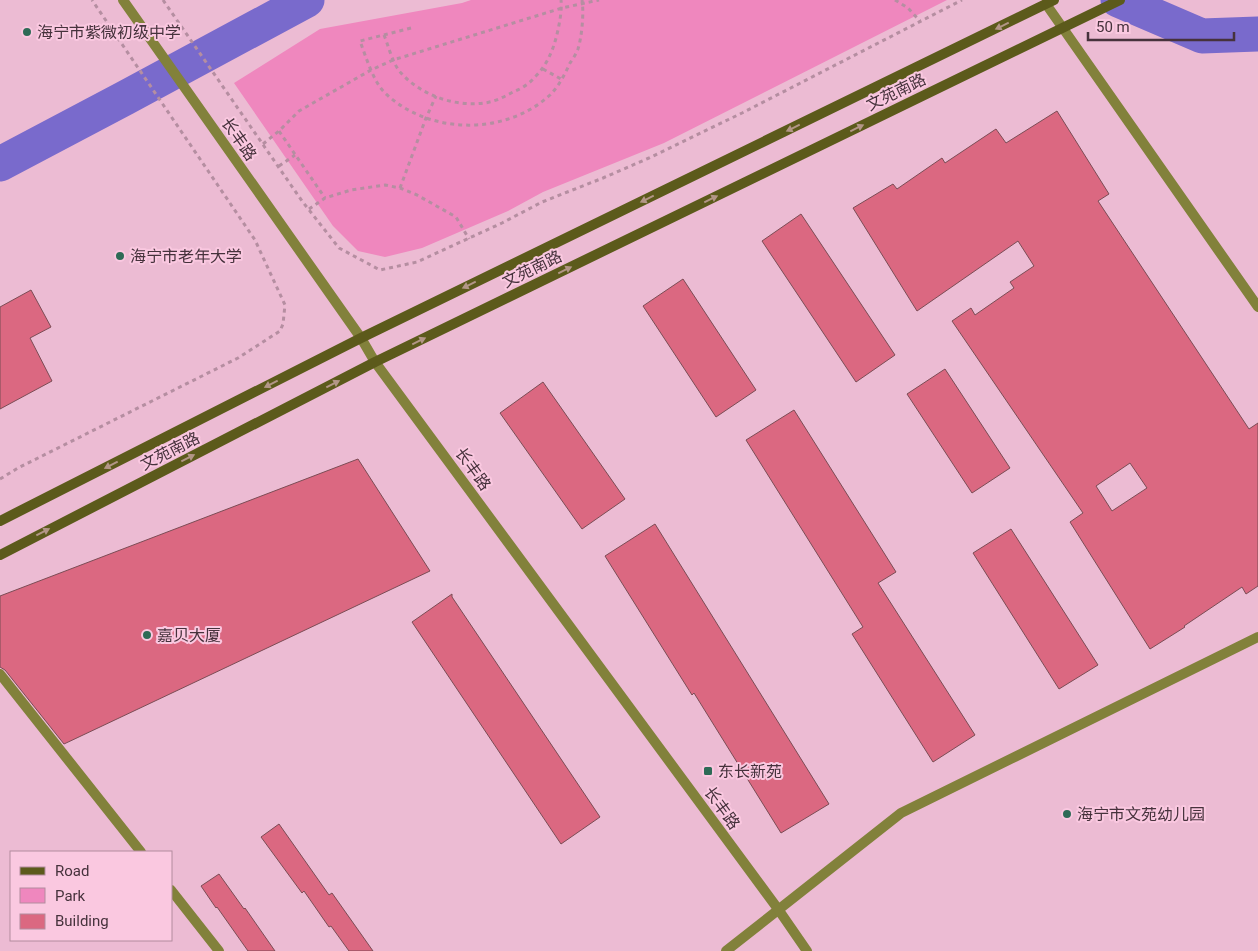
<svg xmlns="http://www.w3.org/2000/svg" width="1258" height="951" font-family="Roboto,'Noto Sans SC',sans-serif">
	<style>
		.green { fill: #ef87be }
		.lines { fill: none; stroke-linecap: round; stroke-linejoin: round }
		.river { stroke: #796acc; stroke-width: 35 }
		.building { fill: #db6881; stroke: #7b4c55; fill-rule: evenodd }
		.path { stroke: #b58ea1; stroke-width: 3; stroke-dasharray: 4 4; stroke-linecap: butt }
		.minor { stroke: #82813b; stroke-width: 10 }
		.tertiary { stroke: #82813b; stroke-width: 10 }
		.secondary { stroke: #5c5a1b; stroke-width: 10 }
		.oneway { fill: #b39687 }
		.poi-dot { fill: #2e6a56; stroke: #fac8e0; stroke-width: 2 }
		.labels { text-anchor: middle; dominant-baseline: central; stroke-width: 4; stroke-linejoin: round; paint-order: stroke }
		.poi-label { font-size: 16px; fill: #46323c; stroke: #fac8e0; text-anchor: start }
		.street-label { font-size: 16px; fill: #46323c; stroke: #fac8e0 }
	</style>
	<rect width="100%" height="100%" fill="#ecbbd3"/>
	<polygon class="green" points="471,0 947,0 664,143 543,192 508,211 422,248 385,257 358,251 333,226 234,83 320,29 462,3"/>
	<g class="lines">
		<g class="river">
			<polyline points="1118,0 1202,36 1258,34"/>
			<polyline points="0,164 125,98 307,0"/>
		</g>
	</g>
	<g class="building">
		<path d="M1057,111l52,83 -11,7 151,228 9,-6v163l-12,8 -4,-7 -58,39 1,1 -35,22 -80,-127 13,-9 -131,-192 19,-13 4,7 39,-27 -4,-6 24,-16 -16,-25 -101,70 -64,-103 40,-24 4,5 45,-31 3,5 51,-34 10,14zM1130,463l17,25 -35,23 -16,-25z"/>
		<polygon points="801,214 895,355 856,382 762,241"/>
		<polygon points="683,279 756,390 716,417 643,306"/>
		<polygon points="31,290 51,327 30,338 52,381 0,409 0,307"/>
		<polygon points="945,369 1010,468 972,493 907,394"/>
		<polygon points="543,382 625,499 582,529 500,413"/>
		<polygon points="794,410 896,572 878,583 975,735 933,762 852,634 863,627 746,440"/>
		<polygon points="358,459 430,571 64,744 5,670 0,667 0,596"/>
		<polygon points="655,524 829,804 781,833 694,693 692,695 605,556"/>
		<polygon points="1011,529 1098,665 1059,689 973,553"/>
		<polygon points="452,594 452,597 600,817 561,844 412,622"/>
		<polygon points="279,824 329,895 332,893 373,951 349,951 331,926 329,927 304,891 302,893 261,837"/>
		<polygon points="219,874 244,909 245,908 275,951 248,951 217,907 216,908 201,886"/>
	</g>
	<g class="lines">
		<g class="path">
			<polyline points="163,0 302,201 339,248 380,270 417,262 502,223 542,202 603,178 649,158 742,113 962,0"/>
			<polyline points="895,0 908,8 920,21"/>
			<path d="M411,28l-51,13c6,16 13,40 25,52 44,42 120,43 165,2 9,-9 15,-21 20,-32 3,-4 6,-9 8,-14 4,-13 6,-36 4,-49"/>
			<path d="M384,35c5,12 8,28 17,38 20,22 53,34 83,30 10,-1 20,-6 29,-11 8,-3 16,-8 22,-15 13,-13 19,-29 23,-47 2,-10 4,-20 3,-30"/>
			<polyline points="543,69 561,79"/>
			<polyline points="279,131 325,198"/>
			<polyline points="263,144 279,131 299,111 371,70 393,60 562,8 599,0"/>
			<polyline points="279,166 295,155"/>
			<polyline points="400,188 426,118 436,96"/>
			<polyline points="309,209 325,198 351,190 385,185 400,188 417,195 456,217 469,239"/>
			<polyline points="0,479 18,468 238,358 280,331 283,324 285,305 255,240 92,0"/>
		</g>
		<g class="minor">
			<polyline points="1046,4 1258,307"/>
			<polyline points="0,674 141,852"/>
			<polyline points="171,890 219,951"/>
			<polyline points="726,951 901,813 1258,637"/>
		</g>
		<polyline class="tertiary" points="123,0 361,338 375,362 778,909 807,951"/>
		<g class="secondary">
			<polyline points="0,521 361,338 1054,0"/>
			<polyline points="0,555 375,362 1120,0"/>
		</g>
	</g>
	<defs><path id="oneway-solid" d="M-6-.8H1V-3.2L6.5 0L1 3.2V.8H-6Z" transform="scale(1.25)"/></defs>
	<g class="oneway">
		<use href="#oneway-solid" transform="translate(1002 26) rotate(154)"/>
		<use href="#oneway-solid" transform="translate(793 128) rotate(154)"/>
		<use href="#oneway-solid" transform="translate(857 128) rotate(-26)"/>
		<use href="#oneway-solid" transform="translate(647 199) rotate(154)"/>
		<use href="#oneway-solid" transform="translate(711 199) rotate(-26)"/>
		<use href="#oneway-solid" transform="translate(565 270) rotate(-26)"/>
		<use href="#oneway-solid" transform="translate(469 285) rotate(154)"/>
		<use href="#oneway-solid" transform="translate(419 341) rotate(-26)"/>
		<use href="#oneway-solid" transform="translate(271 384) rotate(153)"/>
		<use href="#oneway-solid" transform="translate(333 384) rotate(-27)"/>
		<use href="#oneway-solid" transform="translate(188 458) rotate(-27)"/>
		<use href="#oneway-solid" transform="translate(111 465) rotate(153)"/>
		<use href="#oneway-solid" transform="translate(43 532) rotate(-27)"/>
	</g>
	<g class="poi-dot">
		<circle cx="27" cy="32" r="5"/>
		<circle cx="120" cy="256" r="5"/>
		<circle cx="147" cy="635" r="5"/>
		<rect x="703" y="766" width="10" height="10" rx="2.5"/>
		<circle cx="1067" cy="814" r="5"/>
	</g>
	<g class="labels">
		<g class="poi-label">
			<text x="37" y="32">海宁市紫微初级中学</text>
			<text x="130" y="256">海宁市老年大学</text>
			<text x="157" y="635">嘉贝大厦</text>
			<text x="718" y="771">东长新苑</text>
			<text x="1077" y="814">海宁市文苑幼儿园</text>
		</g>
		<g class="street-label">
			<text transform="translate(896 92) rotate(-26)">文苑南路</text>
			<text transform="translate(239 139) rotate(55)">长丰路</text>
			<text transform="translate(532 269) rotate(-26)">文苑南路</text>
			<text transform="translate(170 451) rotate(-27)">文苑南路</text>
			<text transform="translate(473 469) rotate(54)">长丰路</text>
			<text transform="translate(722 808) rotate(54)">长丰路</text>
		</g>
	</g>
	<rect x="10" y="851" width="162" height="90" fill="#fac8e0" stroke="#b28c9e"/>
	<rect x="20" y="867" width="25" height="8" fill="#5c5a1b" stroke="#b28c9e"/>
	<text x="55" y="876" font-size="15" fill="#46323c">Road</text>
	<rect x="20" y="888" width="25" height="15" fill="#ef87be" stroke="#b28c9e"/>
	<text x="55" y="901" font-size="15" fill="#46323c">Park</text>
	<rect x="20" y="914" width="25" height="15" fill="#db6881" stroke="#b28c9e"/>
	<text x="55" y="926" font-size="15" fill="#46323c">Building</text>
	<path d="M1088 32v8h146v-8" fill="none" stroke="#46323c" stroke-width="2.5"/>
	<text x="1096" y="32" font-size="15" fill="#46323c" stroke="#fac8e0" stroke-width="4" paint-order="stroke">50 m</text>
</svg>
